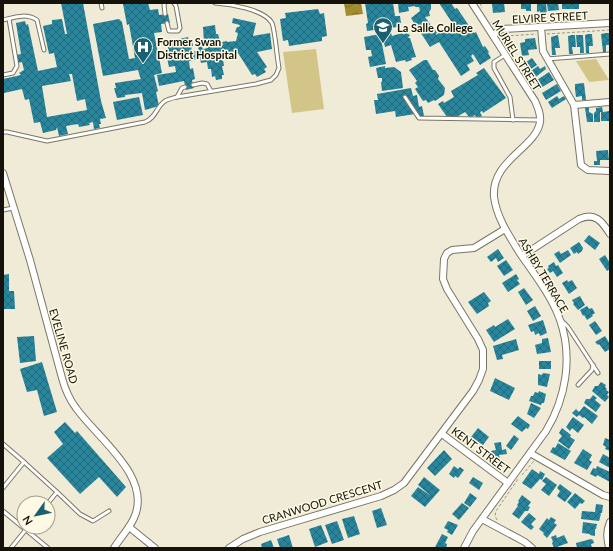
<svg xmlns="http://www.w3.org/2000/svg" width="613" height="551" font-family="Lato,sans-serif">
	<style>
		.green { fill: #d3c588 }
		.water { fill: url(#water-waves) }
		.building { fill: url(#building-cross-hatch); fill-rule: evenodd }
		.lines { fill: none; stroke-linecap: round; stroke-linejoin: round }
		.service-casing { stroke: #7a7663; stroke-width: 5 }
		.minor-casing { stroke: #7a7663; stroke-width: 8 }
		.path { stroke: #999585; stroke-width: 1; stroke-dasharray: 3 2; stroke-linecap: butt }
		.service { stroke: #fff; stroke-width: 3 }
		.minor { stroke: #fff; stroke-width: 6 }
		.labels { text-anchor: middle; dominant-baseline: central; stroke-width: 3; stroke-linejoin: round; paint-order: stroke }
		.street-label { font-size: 11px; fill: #14120b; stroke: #fdf9e3 }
		.poi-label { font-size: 11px; font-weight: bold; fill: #14120b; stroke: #fdf9e3; text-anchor: start }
	</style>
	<defs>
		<pattern id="water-waves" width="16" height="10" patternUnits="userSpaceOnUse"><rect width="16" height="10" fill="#a08d30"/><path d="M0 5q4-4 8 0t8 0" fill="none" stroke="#817227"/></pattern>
		<pattern id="building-cross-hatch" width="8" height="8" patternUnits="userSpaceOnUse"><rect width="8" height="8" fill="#29859c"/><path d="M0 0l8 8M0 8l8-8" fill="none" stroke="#226b7d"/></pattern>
	</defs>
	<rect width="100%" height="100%" fill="#f0ebd6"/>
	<g class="green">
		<polygon points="316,49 324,109 292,113 283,52"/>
		<polygon points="596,59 609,80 589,82 576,61"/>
	</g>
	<polygon class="water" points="344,3 361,3 363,14 346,16"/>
	<g class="building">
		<path d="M61,3h22l18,98 5,17 -6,1 1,5h-2l1,4 -6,1 -1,-7 -4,1 1,2 -11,2 -1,-3 -12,2 2,8 -9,2 -2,-9 -1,3 -13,3 -3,-11 -6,1 -5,-24 -4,1 -3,-11 -18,4 -1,-14 18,-4 -2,-2 5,-3 -2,-8 -4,1 -2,-8 5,-1 -5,-31 9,-2 1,4 2,-1 10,47 19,-4 -3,-14 -5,1 -6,-28 9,-2v-4l10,-1 3,15h2zM69,74h3l5,27 8,-2 2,11 -40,7 -5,-31 29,-5z"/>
		<polygon points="131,3 148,3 150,10 158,9 159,15 168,14 170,23 161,24 162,32 154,33 162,73 154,75 158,91 156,92 159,106 145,110 142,93 125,95 125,97 117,98 114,88 116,88 115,83 141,79 140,77 138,70 103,76 93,24 119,19 122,22 129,59 135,58 129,24 127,25 123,4"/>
		<polygon points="365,3 393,3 395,16 400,16 401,23 397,24 397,27 367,31 366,24 368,23"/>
		<polygon points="398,3 431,3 431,9 429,12 430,16 425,17 433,28 434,28 437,33 436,34 436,35 453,24 439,3 451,3 455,9 457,8 474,33 476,32 483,47 485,46 489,52 488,53 491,58 480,65 473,54 471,56 474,61 467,65 470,70 461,76 439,42 430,47 411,18 420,11 419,7 415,7 415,6 408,7 409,11 399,13"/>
		<polygon points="504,3 505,12 493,13 492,4"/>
		<polygon points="521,3 531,3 531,11 526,11 526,9 521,9"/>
		<polygon points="537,3 546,3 547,16 541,16 540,11 537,12"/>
		<polygon points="558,3 559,10 548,11 547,4"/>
		<rect x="562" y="3" width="17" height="6"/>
		<polygon points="318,9 320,14 324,13 327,36 322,37 322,41 289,46 288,40 283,41 280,19 286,18 285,13"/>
		<polygon points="233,18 256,23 253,36 270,33 272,49 257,52 267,67 264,69 266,72 257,77 255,74 252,75 238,53 219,56 220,60 223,60 224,66 222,66 224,75 222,75 222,79 216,80 215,76 212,77 211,69 208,69 207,62 201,63 198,47 202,46 203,49 208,48 206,41 204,42 203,27 215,25 216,34 218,34 220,41 217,41 218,46 223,45 222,42 227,41 227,42 236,41 238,33 235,32 237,27 239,27 240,25 232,23"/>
		<polygon points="405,32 410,35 408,38 410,38 416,57 411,58 412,60 406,62 405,60 396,62 391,45 385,47 382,35 391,33 392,36 402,33 404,35"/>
		<polygon points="606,33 609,33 610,45 606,45 606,52 603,52 601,34"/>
		<polygon points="380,34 386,64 370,67 368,57 372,56 371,50 366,50 364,37"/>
		<polygon points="588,34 592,34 593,46 589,46 589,53 586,53 585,35"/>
		<polygon points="558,35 560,48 555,48 556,55 552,55 551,37"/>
		<polygon points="572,35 575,35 576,47 572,47 573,54 569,54 568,36"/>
		<polygon points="576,35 583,35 584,53 580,53 580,47 577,47"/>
		<polygon points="188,37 189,41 192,40 193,46 191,46 192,52 197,51 198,59 189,61 190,69 193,68 195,79 192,80 194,88 186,90 184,81 159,86 157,75 176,72 175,66 169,67 167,58 170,57 167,42"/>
		<polygon points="535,38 537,49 528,50 529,55 522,56 520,43 525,42 525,39"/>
		<polygon points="532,58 537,65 528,71 523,64"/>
		<polygon points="424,60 427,60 433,70 435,70 439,76 438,79 445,88 444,95 435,101 434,100 428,103 426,100 423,101 415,89 418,87 415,83 417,81 409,70"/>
		<polygon points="385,66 385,68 394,67 401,72 403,88 382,91 381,82 382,82 382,78 378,78 376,68"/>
		<polygon points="538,66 540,69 545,66 546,69 533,79 528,73"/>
		<polygon points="484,68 506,98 483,113 482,111 480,112 482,116 478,119 475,115 470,118 465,112 455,118 447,117 438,104 443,101 444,103 454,97 451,91 478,75 476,73"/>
		<polygon points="549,72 554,80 539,89 534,82"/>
		<polygon points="584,83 586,100 582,100 582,96 576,97 575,89 575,84"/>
		<polygon points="557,84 561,91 546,100 542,93"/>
		<polygon points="411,88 413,96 417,95 419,107 422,106 424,116 416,118 415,114 396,117 395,111 376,114 374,100 378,100 377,94"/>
		<polygon points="557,96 559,99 564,96 566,99 552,108 548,102"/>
		<polygon points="139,97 143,115 117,120 113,102"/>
		<polygon points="602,107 603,112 610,111 610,121 601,121 601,112 600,112 600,122 594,122 594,113 596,111 596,108"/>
		<polygon points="585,108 589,108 589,112 593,114 593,122 587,122"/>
		<polygon points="608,150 609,160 600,160 600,165 594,165 594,161 597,161 596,151"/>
		<polygon points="589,235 600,243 595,250 584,241"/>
		<polygon points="579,242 583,248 582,251 578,254 577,252 574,254 570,248"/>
		<polygon points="498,249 504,258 498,262 496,258 491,262 487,257"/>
		<polygon points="568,250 571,255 560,263 554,254 559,251 561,254"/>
		<polygon points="605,255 610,263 610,269 607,271 599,259"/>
		<polygon points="506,260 513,270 504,276 497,266"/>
		<polygon points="554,262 556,266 558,265 563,273 557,277 553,271 550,273 547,269 549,268 548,266"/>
		<polygon points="9,274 9,291 14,291 15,309 3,309 3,275"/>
		<polygon points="516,274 519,279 517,280 520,284 508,292 502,283"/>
		<polygon points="567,280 568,282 572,280 577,288 569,294 562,283"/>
		<polygon points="524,288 533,300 526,305 518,292"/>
		<polygon points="484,292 491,301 488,303 489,306 477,314 468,302"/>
		<polygon points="580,296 585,305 578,310 573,304 574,303 572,300"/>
		<polygon points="535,306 541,316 533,321 527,311"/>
		<polygon points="587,306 589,309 592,308 595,313 592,315 593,316 587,320 584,315 583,316 580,310"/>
		<polygon points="508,319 515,329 494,342 486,330 494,325 495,327"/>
		<polygon points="543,320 547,333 540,336 539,333 535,335 534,331 531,332 528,325"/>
		<polygon points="595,321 602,331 596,335 589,325"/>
		<polygon points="34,336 36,361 20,363 17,337"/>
		<polygon points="605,336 610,344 610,349 605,352 599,344 598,345 595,342"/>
		<polygon points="548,338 551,352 537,354 535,345 542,343 542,339"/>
		<polygon points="516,339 519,350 502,355 503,359 497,360 493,346"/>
		<rect x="539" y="361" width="12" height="8"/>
		<polygon points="42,362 57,412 44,416 37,390 27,392 20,369"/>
		<polygon points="543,373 550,374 547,387 538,385 538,374 542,375"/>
		<polygon points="495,378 515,388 509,400 490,391"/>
		<polygon points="601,382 606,385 605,387 607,389 606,390 609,392 607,395 609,397 605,402 592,391 595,386 598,386"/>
		<polygon points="539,391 546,394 544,403 542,403 541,405 529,401 531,396 533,396 535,392 538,393"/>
		<polygon points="593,395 597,398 595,400 601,405 596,412 584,403 586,399 590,399"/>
		<polygon points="531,403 541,408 534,418 527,414"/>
		<polygon points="584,406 598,416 592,424 584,417 583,418 579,415 577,417 572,413 576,409 579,412"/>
		<polygon points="518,416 530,425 528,429 526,428 522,432 511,424"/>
		<polygon points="573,417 584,425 578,433 572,428 570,431 566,427"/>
		<polygon points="65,422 75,433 77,431 126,487 117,497 99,477 80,494 47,458 63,444 54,432"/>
		<polygon points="478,428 489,437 483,445 471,437"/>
		<polygon points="562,428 571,435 570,437 575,440 569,449 558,441 562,436 559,433"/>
		<polygon points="514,435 519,439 511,450 506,446"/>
		<polygon points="605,438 610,440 610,451 605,449 606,447 603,445"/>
		<polygon points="501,442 502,450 506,449 507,454 499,455 500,459 496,460 495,457 492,458 491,451 496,450 494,443"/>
		<polygon points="558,443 571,451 565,460 550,452 553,447 555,448"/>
		<polygon points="583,449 592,455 589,460 592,462 587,470 574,463"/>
		<polygon points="444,450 452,459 435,476 427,468"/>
		<polygon points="603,454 610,458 610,468 599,462"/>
		<polygon points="454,466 458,469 460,467 464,470 458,478 455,476 454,478 449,474"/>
		<polygon points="597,466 610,472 610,482 597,475 596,477 590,474 593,468 596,469"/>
		<polygon points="532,469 539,474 540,471 545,474 542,480 540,479 531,489 522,483"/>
		<polygon points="424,477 440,490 425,507 411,496 418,487 431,496 418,485"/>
		<polygon points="473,477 483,483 479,490 469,483"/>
		<polygon points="546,477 557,485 549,496 541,490 546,484 542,481"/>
		<polygon points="560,484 572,493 565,502 557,496 560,491 557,488"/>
		<polygon points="470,493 477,498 470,507 464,503"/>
		<polygon points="575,493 585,501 582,504 580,503 575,509 567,502"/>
		<polygon points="522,495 531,502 528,506 530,507 528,511 525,511 519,519 512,514 518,506 517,505 519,502 518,501"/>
		<polygon points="462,503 469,508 459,520 452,514"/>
		<polygon points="596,504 603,505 602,513 600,513 601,514 599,521 581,519 582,511 595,512"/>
		<polygon points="381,508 387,525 377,528 372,511"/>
		<polygon points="529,513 536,519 531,524 534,527 531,530 521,522"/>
		<polygon points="354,516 360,534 348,538 342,519"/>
		<polygon points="551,517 556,520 554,523 557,525 547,538 543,534 544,533 539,529 547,518 549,520"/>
		<polygon points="337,521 344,540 332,544 325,525"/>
		<polygon points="448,521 458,525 452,535 447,532 448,530 444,528"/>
		<polygon points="583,522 597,524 596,529 595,529 595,536 590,535 590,534 582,533"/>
		<polygon points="321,525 328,542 315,547 309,529"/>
		<polygon points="442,534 448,537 445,543 447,544 446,548 436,548 435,547"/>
		<polygon points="289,535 293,548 280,548 277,539"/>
		<polygon points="556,535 557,538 564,535 568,543 554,548 552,543 553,542 551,537"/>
		<polygon points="591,539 593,540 594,543 591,544 592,548 577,548 576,543"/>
		<polygon points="271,540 274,548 262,548 261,544"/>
	</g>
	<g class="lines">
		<defs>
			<g id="service">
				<polyline points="101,3 102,8"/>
				<polyline points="165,14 164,5 165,3"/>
				<path d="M3,20c12,-3 23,-7 34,0l7,30"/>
				<polyline points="167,23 169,31 178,31 180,28 176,6 174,3"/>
				<polyline points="505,55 494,62 494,68 510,97 513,120"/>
				<polyline points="547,59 610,54"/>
				<polyline points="3,75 13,73 17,66 9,19"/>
				<polyline points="193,85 202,83 207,84 211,91"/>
				<polyline points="177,97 182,88 185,87"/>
				<polyline points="405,97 419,118 540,120"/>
				<path d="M3,132h4l40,9 98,-19c11,-4 11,-15 20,-21 3,-2 8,-3 12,-4l79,-13 15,-4 5,-5 3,-7c-2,-10 -4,-38 -7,-45 -8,-14 -43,-19 -57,-20"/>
				<polyline points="3,210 13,208"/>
				<polyline points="562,321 568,327 598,373"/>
				<polyline points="578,385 592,370 593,365"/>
				<polyline points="3,444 24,462 3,488"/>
				<polyline points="24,462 57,492 48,503"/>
				<polyline points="57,492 80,514 93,521 109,511"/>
				<polyline points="3,511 48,548"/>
				<polyline points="11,548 28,527"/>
			</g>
			<g id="minor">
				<polyline points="541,27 543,51 574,105 581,165 588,170 610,171"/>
				<polyline points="493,35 502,29 610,23"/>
				<polyline points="574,105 610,102"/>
				<path d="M3,173l27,87 32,118c3,11 7,21 14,30 21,30 77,69 58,110 -5,11 -14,20 -20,30"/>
				<path d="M522,256l57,-37c16,-7 23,2 31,15"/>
				<polyline points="442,434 508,483"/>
				<polyline points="530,453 603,495 610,497"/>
				<polyline points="482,519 525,542 532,548"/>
				<polyline points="129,527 155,548"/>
				<polyline points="229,548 243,539 260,532 381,496 394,490 404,483 473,391 479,380 483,369 483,350 478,339 447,289 443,279 444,259 447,253 452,250 474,248 505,229"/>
				<path d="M464,548l9,-17 73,-100c20,-33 27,-74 14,-111 -8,-23 -25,-45 -39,-65 -11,-18 -24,-36 -27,-58 -3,-37 42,-49 46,-75 1,-8 -2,-14 -5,-21l-63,-98"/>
				<path d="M609,548c-2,-11 -3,-16 1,-26"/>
			</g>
		</defs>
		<use href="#service" class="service-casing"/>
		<use href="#minor" class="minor-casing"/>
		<g class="path">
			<polyline points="480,3 482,8"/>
			<polyline points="491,22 497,25"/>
			<polyline points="547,34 610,30"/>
			<polyline points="502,38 503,36 507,36 536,34"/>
			<polyline points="522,475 534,461"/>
			<polyline points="497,520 495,516 496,511 518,479"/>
		</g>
		<use href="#service" class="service"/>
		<use href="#minor" class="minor"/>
	</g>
	<defs>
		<symbol id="school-pin" viewBox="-11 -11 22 30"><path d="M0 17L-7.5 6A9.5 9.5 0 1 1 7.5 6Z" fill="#1b6072" stroke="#fdf9e3"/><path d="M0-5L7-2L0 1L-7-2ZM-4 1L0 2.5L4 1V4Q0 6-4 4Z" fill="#fff"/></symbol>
		<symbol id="hospital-pin" viewBox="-11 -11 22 30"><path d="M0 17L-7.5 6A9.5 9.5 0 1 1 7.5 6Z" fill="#1b6072" stroke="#fdf9e3"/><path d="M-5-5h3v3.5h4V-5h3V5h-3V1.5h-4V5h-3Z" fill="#fff"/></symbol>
	</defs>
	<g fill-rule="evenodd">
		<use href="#school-pin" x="372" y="16" width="22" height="30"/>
		<use href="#hospital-pin" x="132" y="36" width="22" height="30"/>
	</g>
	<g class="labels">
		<g class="street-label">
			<text transform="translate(550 17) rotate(-3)">ELVIRE STREET</text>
			<text transform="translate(517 55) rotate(58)">MURIEL STREET</text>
			<text transform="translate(544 275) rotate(59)">ASHBY TERRACE</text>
			<text transform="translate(64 346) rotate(74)">EVELINE ROAD</text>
			<text transform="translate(481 450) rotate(37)">KENT STREET</text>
			<text transform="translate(322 502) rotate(-17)">CRANWOOD CRESCENT</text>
		</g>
		<g class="poi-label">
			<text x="397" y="27">La Salle College</text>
			<text x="157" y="41">Former Swan<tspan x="157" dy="13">District Hospital</tspan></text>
		</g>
	</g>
	<rect width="613" height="551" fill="none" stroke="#14120b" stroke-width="8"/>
	<g transform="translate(36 515) rotate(237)"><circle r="19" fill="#fdf9e3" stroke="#a09d8d"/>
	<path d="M0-3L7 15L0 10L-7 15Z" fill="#1b6072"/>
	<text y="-6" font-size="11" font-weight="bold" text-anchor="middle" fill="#14120b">N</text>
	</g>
</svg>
